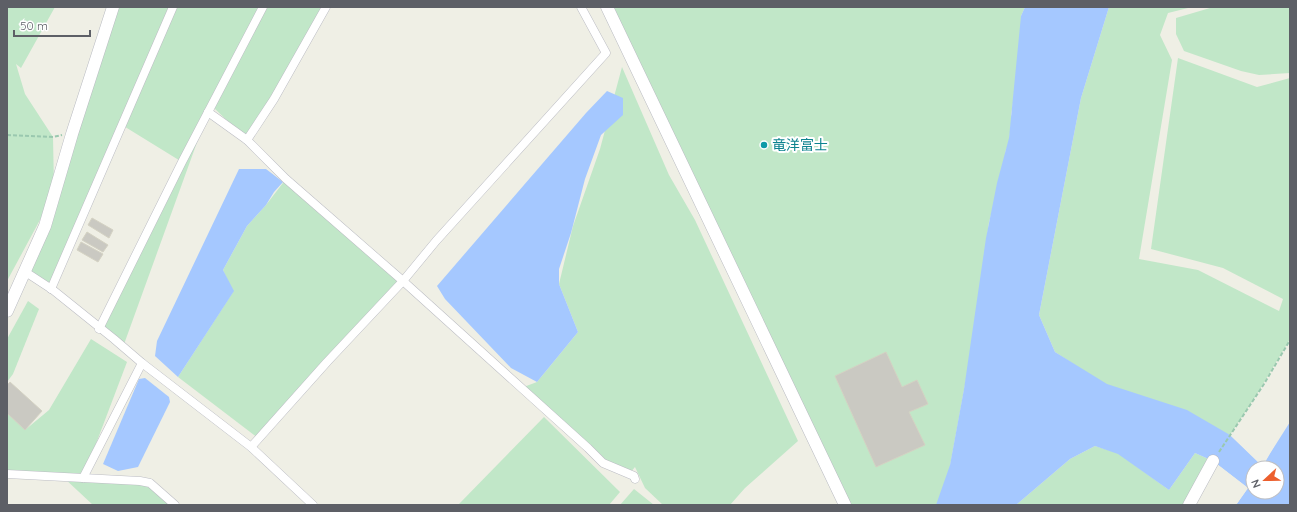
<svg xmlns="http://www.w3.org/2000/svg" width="1297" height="512" font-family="Quicksand,'Noto Sans JP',sans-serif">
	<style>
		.green { fill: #c1e7c8 }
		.water { fill: #a5c8ff; fill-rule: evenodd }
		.pier { fill: #efefe5 }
		.building { fill: #cac9c2; stroke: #d4d2c3 }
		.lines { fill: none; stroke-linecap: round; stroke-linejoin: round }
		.street-casing { stroke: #bcbdc4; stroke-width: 9 }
		.secondary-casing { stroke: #babcc3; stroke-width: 13 }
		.path { stroke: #9ac8af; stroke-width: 2; stroke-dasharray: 4 2; stroke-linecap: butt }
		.street { stroke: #fff; stroke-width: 8 }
		.secondary { stroke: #fff; stroke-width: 12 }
		.culture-dot { fill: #0f9aa8; stroke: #fff; stroke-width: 1.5 }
		.labels { text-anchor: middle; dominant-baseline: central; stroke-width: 4; stroke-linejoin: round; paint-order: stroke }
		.culture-label { font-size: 14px; fill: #0d838f; stroke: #fff; text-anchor: start }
	</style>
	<rect width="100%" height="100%" fill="#efefe5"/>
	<g class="green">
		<polygon points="7,7 55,7 21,68 16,64 25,94 53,137 54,188 113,7 325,7 247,140 212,106 208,112 123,347 99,329 182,162 122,125 53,287 27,273 48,205 7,281"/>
		<polygon points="613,7 1025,7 1021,16 1026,24 1011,115 1012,117 1008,148 1006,149 1002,176 989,222 971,352 952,455 947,483 939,505 846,505"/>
		<polygon points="1109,7 1192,7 1168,13 1160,35 1172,60 1139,259 1198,270 1279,311 1283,299 1223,268 1151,249 1178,58 1257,87 1290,78 1290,339 1257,394 1230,435 1111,396 1078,367 1055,352 1039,315 1081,98"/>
		<polygon points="1211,7 1290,7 1290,73 1259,75 1241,71 1184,51 1176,34 1176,18 1210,8"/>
		<polygon points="622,67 669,175 695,220 798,441 745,488 730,505 663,505 645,488 635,467 629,474 608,465 521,388 537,382 578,332 559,284 573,226 600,149"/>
		<polygon points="286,179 403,281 258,438 178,377 233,292 223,270 247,226 266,205"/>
		<polygon points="28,301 39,309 13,374 7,382 7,339"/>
		<polygon points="91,339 127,362 83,478 145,482 171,505 93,505 63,477 7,472 7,413 25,430 49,410"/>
		<polygon points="544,417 620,492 609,505 458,505"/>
		<polygon points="1095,446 1118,453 1169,490 1195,453 1213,461 1190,505 1016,505 1070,459"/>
		<polygon points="634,489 654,505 620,505"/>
	</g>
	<g class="water">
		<path d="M1025,7h84l-28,91 -42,217 16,37 52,32 80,26 43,25 32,31 28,-44v83h-54l12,-17 -35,-27 -18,-8 -26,37 -51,-36 -23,-8 -25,13 -54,46h-80l14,-40 14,-76 22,-151 11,-55 12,-45 12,-122zM1253,468h24v24h-24z"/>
		<polygon points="607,91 623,98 623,115 601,135 585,179 571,233 559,269 559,284 578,332 537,382 511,368 445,299 437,286 586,113"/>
		<polygon points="239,169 266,169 283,182 274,192 266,205 247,226 223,270 234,291 178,377 155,356 157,341"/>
		<polygon points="145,378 169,397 170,402 138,467 118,471 103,464 139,379"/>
	</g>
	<g class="pier">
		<polygon points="1288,421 1263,466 1230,435 1231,433 1262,463"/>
		<polygon points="1213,461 1248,488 1236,505 1234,505 1246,488 1212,463"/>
	</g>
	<g class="building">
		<polygon points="92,218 113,230 109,238 88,225"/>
		<polygon points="87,232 108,245 103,252 82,240"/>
		<polygon points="81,242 103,254 98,262 77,250"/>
		<polygon points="886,352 902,387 917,380 928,404 909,412 925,445 876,467 835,376"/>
		<polygon points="10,382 42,411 25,430 7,413 7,385"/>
	</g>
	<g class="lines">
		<defs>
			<g id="street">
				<polyline points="208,112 247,140 286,179 403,281 588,448 603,463 634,476 635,479"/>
				<polyline points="247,140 274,99 326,7"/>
				<polyline points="24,271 53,290 114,339 142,363 251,447 313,505"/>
				<polyline points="51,289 173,7"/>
				<polyline points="99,329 182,162 263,7"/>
				<polyline points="251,447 327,362 403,281 436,241 606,53 581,7"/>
				<polyline points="7,474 140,481 150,483 175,505"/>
				<polyline points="83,478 142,363"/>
			</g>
			<g id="secondary">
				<polyline points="607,7 845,505"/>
				<polyline points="7,311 45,226 72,134 113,7"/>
				<polyline points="1189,505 1213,461"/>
			</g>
		</defs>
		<use href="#street" class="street-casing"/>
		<use href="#secondary" class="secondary-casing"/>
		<g class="path">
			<polyline points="7,135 53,137 62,135"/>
			<polyline points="1219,452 1264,384 1290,340"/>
		</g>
		<use href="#street" class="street"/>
		<use href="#secondary" class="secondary"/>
	</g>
	<circle class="culture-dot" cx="764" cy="145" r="4"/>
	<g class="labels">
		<g class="culture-label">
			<text x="772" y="145">竜洋富士</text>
		</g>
	</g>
	<rect width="1297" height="512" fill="none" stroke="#5d5f66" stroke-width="16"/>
	<g transform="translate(1265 480) rotate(248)"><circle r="19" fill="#ffffff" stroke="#bebfc2"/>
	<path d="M0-3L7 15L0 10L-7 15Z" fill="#ec5f2e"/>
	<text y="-6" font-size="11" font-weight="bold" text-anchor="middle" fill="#5d5f66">N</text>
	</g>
	<path d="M14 30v6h76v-6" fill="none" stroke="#5d5f66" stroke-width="2"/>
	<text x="20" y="30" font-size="12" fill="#5d5f66" stroke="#ffffff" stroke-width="3" paint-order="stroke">50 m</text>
</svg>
